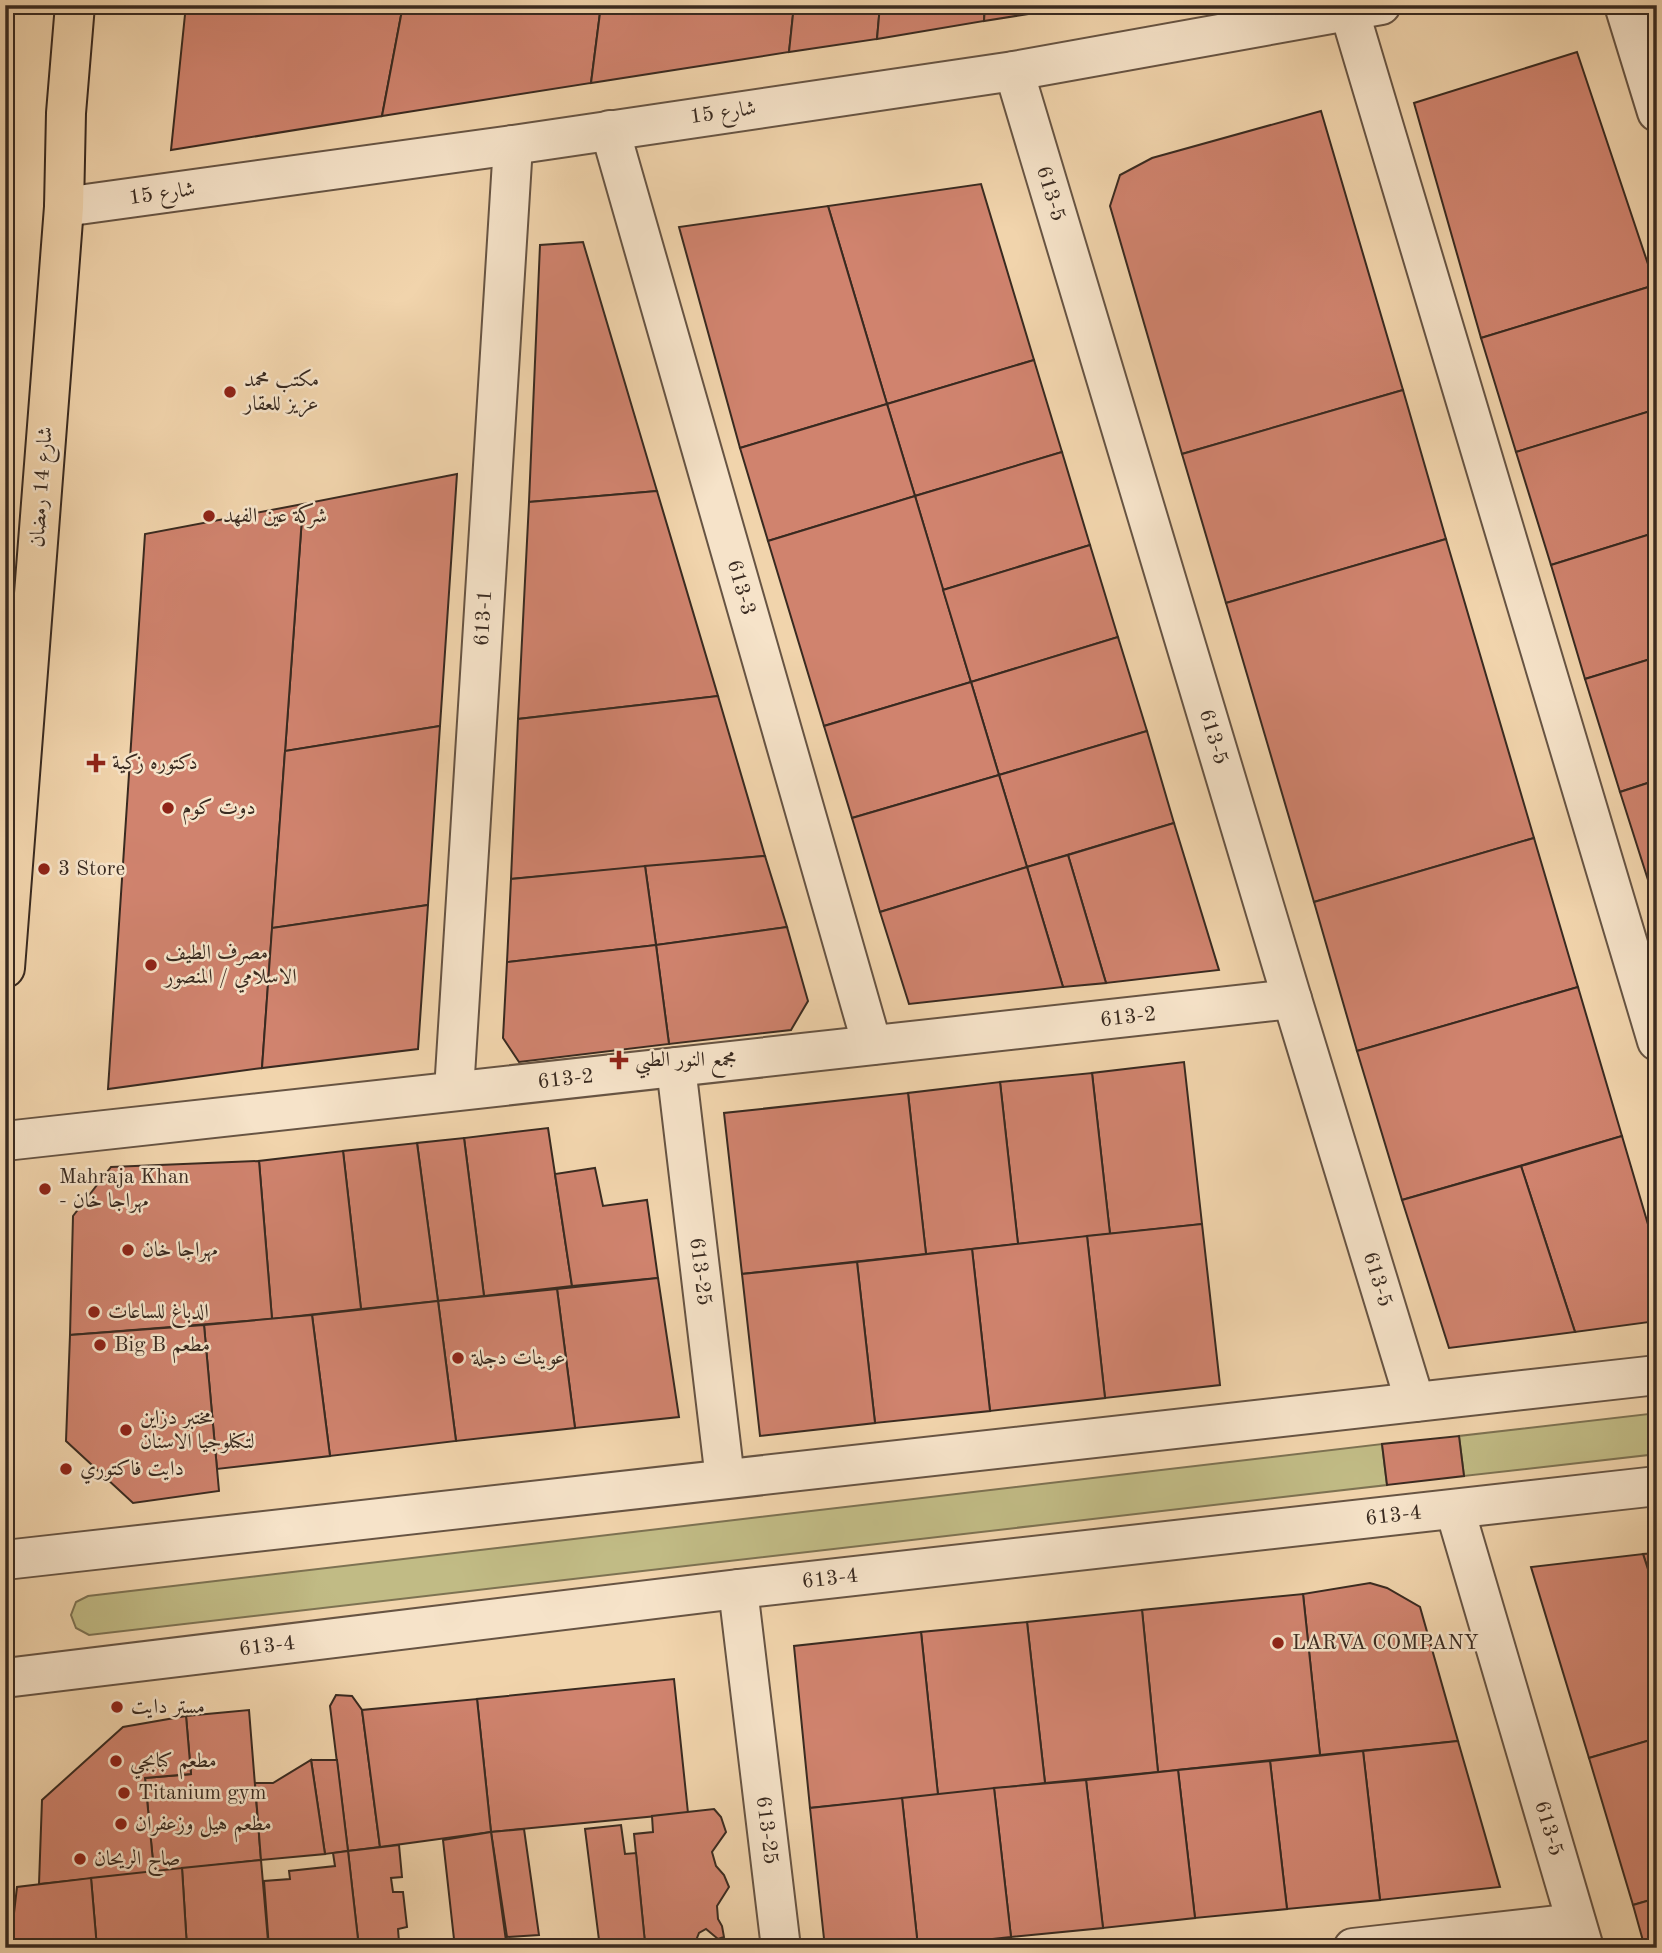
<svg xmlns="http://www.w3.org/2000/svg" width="1662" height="1953" font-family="'Old Standard TT',Amiri,serif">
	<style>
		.green { fill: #c1bb85; stroke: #7d7252; stroke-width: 2 }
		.building { fill: #d0836e; stroke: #392a20; stroke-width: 2 }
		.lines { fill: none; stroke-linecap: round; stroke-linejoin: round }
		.minor-casing { stroke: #675443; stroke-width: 42 }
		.tertiary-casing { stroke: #675443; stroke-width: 42 }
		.primary-casing { stroke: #392a20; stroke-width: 42 }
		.minor { stroke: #f6e3c9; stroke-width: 38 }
		.tertiary { stroke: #f6e3c9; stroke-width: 38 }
		.primary { stroke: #f1d4ac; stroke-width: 38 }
		.poi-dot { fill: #8f2418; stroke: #f6e3c9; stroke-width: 2.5 }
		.labels { text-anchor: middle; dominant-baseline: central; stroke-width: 5; stroke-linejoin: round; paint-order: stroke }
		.street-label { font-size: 21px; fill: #392a20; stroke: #f6e3c9 }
		.poi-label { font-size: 21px; fill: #392a20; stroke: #f6e3c9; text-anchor: start }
	</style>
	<rect width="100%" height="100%" fill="#f1d4ac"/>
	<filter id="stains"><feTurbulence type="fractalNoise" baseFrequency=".00286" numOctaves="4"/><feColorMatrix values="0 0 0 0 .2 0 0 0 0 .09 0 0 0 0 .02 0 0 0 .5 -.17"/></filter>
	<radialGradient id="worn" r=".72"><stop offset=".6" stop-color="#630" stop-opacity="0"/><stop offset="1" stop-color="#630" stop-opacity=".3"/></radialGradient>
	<g class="green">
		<polygon points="1657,1413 1657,1454 1464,1476 1459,1436"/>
		<polygon points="1382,1444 1387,1485 89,1635 76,1628 71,1615 76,1602 88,1596"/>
	</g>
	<g class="building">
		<polygon points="186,5 403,5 382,116 171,150"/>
		<polygon points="403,5 601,5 591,83 382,116"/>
		<polygon points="601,5 794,5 789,52 591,83"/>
		<polygon points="794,5 880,5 877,39 789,52"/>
		<polygon points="880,5 985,5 984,21 877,39"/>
		<polygon points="985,5 1085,5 984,21"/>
		<polygon points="1577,52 1655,285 1481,338 1414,103"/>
		<polygon points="1321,111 1403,390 1182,454 1110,206 1120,175 1152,158"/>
		<polygon points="981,184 1034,360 887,404 828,206"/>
		<polygon points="828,206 887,404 740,448 679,227"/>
		<polygon points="583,242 657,491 529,502 540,245"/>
		<polygon points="1655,285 1657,291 1657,409 1516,452 1481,338"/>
		<polygon points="1034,360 1062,452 915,496 887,404"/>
		<polygon points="1403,390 1446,539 1226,603 1182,454"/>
		<polygon points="887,404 915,496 768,541 740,448"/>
		<polygon points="1657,409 1657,532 1551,565 1516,452"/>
		<polygon points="1062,452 1090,545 943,590 915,496"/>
		<polygon points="457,474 440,726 285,751 303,504"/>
		<polygon points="657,491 718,696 518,719 529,502"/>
		<polygon points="915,496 971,682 824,726 768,541"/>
		<polygon points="303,504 262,1068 108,1089 145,534"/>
		<polygon points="1657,532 1657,657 1585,679 1551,565"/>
		<polygon points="1446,539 1534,838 1314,902 1226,603"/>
		<polygon points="1090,545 1118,637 971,682 943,590"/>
		<polygon points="1118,637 1147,731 999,775 971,682"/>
		<polygon points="1657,657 1657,780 1620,792 1585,679"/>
		<polygon points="971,682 999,775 852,818 824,726"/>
		<polygon points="718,696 765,856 511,879 518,719"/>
		<polygon points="440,726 428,905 272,928 285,751"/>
		<polygon points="1147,731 1174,823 1027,867 999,775"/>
		<polygon points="999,775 1027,867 880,912 852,818"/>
		<polygon points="1657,780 1657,905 1656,905 1620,792"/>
		<polygon points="1174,823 1219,970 1106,983 1068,855"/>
		<polygon points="1534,838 1578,987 1357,1051 1314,902"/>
		<polygon points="1068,855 1106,983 1063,987 1027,867"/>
		<polygon points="765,856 787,927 656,945 645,866"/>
		<polygon points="645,866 656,945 507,962 511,879"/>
		<polygon points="1027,867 1063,987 909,1004 880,912"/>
		<polygon points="428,905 418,1049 262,1068 272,928"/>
		<polygon points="787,927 808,1001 791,1030 669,1044 656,945"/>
		<polygon points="656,945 669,1044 519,1062 503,1038 507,962"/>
		<polygon points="1578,987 1622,1136 1402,1200 1357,1051"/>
		<polygon points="1184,1062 1202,1224 1110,1234 1092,1073"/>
		<polygon points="1092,1073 1110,1234 1018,1244 1000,1082"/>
		<polygon points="1000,1082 1018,1244 926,1254 908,1093"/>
		<polygon points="908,1093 926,1254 742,1274 724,1113"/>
		<polygon points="548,1128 572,1286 484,1296 464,1138"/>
		<polygon points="1622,1136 1657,1255 1657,1321 1575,1332 1521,1166"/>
		<polygon points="464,1138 484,1296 438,1301 417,1143"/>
		<polygon points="417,1143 438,1301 361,1309 343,1151"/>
		<polygon points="343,1151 361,1309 272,1319 259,1161"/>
		<polygon points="259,1161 272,1319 70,1335 73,1216 111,1167"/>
		<polygon points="1521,1166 1575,1332 1449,1348 1402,1200"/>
		<polygon points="595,1168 603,1206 647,1200 658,1278 572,1286 555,1174"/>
		<polygon points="1202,1224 1220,1385 1105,1398 1087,1236"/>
		<polygon points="1087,1236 1105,1398 990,1411 972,1249"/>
		<polygon points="972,1249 990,1411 875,1423 857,1262"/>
		<polygon points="857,1262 875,1423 760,1436 742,1274"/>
		<polygon points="658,1278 679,1417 575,1428 557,1289"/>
		<polygon points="557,1289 575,1428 456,1441 438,1301"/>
		<polygon points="438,1301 456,1441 330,1456 312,1315"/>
		<polygon points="312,1315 330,1456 217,1469 204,1325"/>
		<polygon points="204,1325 219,1491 133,1503 66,1441 70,1335"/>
		<polygon points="1459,1436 1464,1476 1387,1485 1382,1444"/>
		<polygon points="1657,1553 1657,1597 1643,1554"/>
		<polygon points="1643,1554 1657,1597 1657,1738 1589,1758 1531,1567"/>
		<polygon points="1370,1583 1387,1588 1420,1607 1458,1741 1320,1755 1303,1594"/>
		<polygon points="1303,1594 1320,1755 1158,1772 1142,1610"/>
		<polygon points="1142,1610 1158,1772 1045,1783 1027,1622"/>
		<polygon points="1027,1622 1045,1783 938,1795 921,1632"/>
		<polygon points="921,1632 938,1795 810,1808 794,1646"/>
		<polygon points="674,1679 688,1813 491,1832 477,1699"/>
		<polygon points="336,1695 352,1696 362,1710 380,1847 348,1851 330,1706"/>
		<polygon points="477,1699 491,1832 380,1847 362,1710"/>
		<polygon points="249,1710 261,1860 154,1872 145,1778 191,1774 186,1716"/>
		<polygon points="186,1716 191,1774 145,1778 154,1872 39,1884 42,1800 123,1727"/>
		<polygon points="1657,1738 1657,1898 1633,1905 1589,1758"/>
		<polygon points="1458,1741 1500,1887 1380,1900 1363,1751"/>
		<polygon points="1363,1751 1380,1900 1287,1909 1270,1761"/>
		<polygon points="311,1760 337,1760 348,1851 325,1854"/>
		<polygon points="311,1760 325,1854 261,1860 255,1783 273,1783"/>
		<polygon points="1270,1761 1287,1909 1195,1918 1178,1770"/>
		<polygon points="1178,1770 1195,1918 1103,1928 1086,1780"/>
		<polygon points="1086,1780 1103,1928 1011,1937 994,1788"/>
		<polygon points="994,1788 1011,1937 918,1947 902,1798"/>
		<polygon points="902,1798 918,1947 825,1948 810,1808"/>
		<polygon points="714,1809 721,1817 726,1832 712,1852 716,1866 724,1875 729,1887 717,1906 718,1919 722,1926 724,1937 718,1939 706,1929 699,1933 693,1948 669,1948 665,1941 651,1940 645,1943 634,1834 653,1832 652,1816"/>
		<polygon points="621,1825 625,1854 636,1853 645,1943 638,1948 600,1948 585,1829"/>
		<polygon points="524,1829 539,1935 507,1937 491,1832"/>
		<polygon points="491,1832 507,1948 455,1948 443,1840"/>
		<polygon points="399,1845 402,1877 391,1878 393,1892 403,1892 407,1927 398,1929 399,1942 408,1940 409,1948 359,1948 348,1851"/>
		<polygon points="348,1851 359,1948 269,1948 264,1881 290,1879 289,1871 335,1866 333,1853"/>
		<polygon points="261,1860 268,1941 253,1942 254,1948 187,1948 182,1868"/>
		<polygon points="182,1868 187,1948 97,1948 91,1878"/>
		<polygon points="91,1878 97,1948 10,1948 17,1887"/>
		<polygon points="1657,1898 1657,1948 1645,1948 1633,1905"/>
	</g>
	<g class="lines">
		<defs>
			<g id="minor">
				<polyline points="1624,5 1657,112"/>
				<polyline points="1349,10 1657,1041"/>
				<path id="s1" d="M1014,71l278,928 123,403"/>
				<path id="s2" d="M610,130l262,915"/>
				<path id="s3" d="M676,1067l49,412"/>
				<path id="s4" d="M454,1091l59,-946"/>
				<path id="s5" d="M5,1141l1287,-142"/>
				<path id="s6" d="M1455,1510l129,438"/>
				<path id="s7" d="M738,1589l43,359"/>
				<polyline points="1353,1948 1576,1923"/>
			</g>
			<g id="tertiary">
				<polyline points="64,207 513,145 1014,71 1381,5"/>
				<polyline points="5,1560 1657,1375"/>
				<path id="s8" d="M5,1678l733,-89 919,-103"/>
			</g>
			<polyline id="primary" points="5,968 64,207 66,113 75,5"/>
		</defs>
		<use href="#minor" class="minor-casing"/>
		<use href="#tertiary" class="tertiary-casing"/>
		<use href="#primary" class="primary-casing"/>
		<use href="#minor" class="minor"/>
		<use href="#tertiary" class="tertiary"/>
		<use href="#primary" class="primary"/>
	</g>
	<g class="poi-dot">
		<circle cx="230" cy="392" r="7"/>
		<circle cx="209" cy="516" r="7"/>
		<path d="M92.5 752.5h7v7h7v7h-7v7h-7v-7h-7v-7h7z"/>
		<circle cx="168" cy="808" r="7"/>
		<circle cx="44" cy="869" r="7"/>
		<circle cx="151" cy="965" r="7"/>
		<path d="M615.5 1049.5h7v7h7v7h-7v7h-7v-7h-7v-7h7z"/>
		<circle cx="45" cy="1189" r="7"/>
		<circle cx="128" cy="1250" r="7"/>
		<circle cx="94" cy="1312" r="7"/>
		<circle cx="100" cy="1345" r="7"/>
		<circle cx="458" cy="1358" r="7"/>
		<circle cx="126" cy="1430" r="7"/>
		<circle cx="66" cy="1469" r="7"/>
		<circle cx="1278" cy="1643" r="7"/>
		<circle cx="117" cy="1707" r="7"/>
		<circle cx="116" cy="1761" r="7"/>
		<circle cx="124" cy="1793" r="7"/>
		<circle cx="121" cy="1824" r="7"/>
		<circle cx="80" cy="1859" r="7"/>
	</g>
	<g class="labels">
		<g class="street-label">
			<text transform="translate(723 113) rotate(-8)">شارع 15</text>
			<text stroke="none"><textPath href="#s1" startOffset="128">613-5</textPath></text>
			<text transform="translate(162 194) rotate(-8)">شارع 15</text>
			<text transform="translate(42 487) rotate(-86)">شارع 14 رمضان</text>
			<text stroke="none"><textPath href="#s2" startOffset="476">613-3</textPath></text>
			<text stroke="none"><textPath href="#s4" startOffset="474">613-1</textPath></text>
			<text stroke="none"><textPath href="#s1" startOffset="695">613-5</textPath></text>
			<text stroke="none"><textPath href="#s5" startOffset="1130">613-2</textPath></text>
			<text stroke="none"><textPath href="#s5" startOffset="564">613-2</textPath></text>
			<text stroke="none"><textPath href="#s3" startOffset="206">613-25</textPath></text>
			<text stroke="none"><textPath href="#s1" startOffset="1262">613-5</textPath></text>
			<text stroke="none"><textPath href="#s8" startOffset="1398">613-4</textPath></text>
			<text stroke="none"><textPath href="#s8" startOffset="831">613-4</textPath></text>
			<text stroke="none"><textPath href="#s8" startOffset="264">613-4</textPath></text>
			<text stroke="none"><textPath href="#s6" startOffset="332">613-5</textPath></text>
			<text stroke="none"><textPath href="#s7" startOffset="243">613-25</textPath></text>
		</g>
		<g class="poi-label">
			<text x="244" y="380">مكتب محمد<tspan x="244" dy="24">عزيز للعقار</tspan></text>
			<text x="223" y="516">شركة عين الفهد</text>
			<text x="112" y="763">دكتوره زكية</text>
			<text x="182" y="808">دوت كوم</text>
			<text x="58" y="869">3 Store</text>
			<text x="165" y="953">مصرف الطيف<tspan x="165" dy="24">الاسلامي / المنصور</tspan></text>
			<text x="635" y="1060">مجمع النور الطبي</text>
			<text x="59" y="1177">Mahraja Khan<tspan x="59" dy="24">- مهراجا خان</tspan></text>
			<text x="142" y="1250">مهراجا خان</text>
			<text x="108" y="1312">الدباغ للساعات</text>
			<text x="114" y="1345">Big B مطعم</text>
			<text x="472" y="1358">عوينات دجلة</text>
			<text x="140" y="1418">مختبر دزاين<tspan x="140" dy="24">لتكنلوجيا الاسنان</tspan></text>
			<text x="80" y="1469">دايت فاكتوري</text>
			<text x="1292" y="1643">LARVA COMPANY</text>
			<text x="131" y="1707">مستر دايت</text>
			<text x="130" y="1761">مطعم كبابجي</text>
			<text x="138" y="1793">Titanium gym</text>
			<text x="135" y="1824">مطعم هيل وزعفران</text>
			<text x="94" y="1859">صاج الريحان</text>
		</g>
	</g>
	<rect width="1662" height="1953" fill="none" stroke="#f1d4ac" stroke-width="28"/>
	<rect x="7" y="7" width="1648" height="1939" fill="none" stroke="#392a20" stroke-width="3.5"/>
	<rect x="14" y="14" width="1634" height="1925" fill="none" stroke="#392a20" stroke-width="2"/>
	<rect width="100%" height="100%" filter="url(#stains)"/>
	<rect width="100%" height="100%" fill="url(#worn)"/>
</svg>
